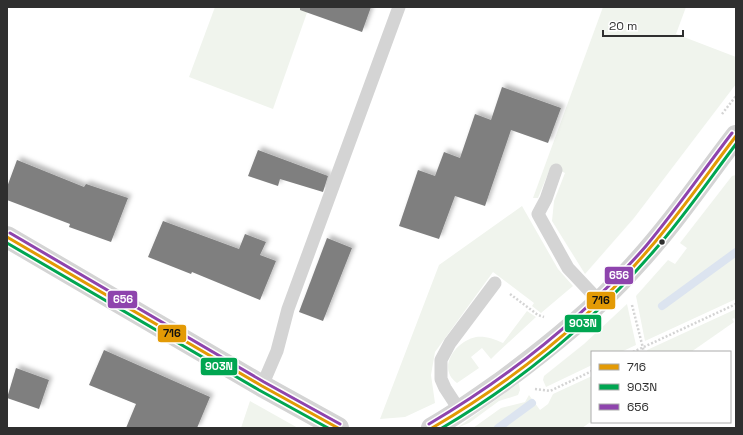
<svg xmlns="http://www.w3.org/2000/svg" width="743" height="435" font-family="'Space Grotesk',sans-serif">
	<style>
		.green { fill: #f0f4ed }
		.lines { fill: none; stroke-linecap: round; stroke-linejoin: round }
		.stream { stroke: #dce4f0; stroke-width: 8 }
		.building { fill: #7f7f7f; filter: url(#shadow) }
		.path { stroke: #d4d4d4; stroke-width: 2.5; stroke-dasharray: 2 2; stroke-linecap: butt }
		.lane { stroke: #d4d4d4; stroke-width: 13 }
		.street { stroke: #d4d4d4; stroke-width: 22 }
		.bus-1-casing { stroke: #fff; stroke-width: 6 }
		.bus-2-casing { stroke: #fff; stroke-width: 6 }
		.bus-3-casing { stroke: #fff; stroke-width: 6 }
		.bus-1 { stroke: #e39a05; stroke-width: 3 }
		.bus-2 { stroke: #00a651; stroke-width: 3 }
		.bus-3 { stroke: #8e44ad; stroke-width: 3 }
		.bus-dot { fill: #2f2f2f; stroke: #fff; stroke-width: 1.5 }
		.line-badge { stroke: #fff; stroke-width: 1.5 }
		.badge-label { font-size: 11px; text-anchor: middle; font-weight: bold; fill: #fff }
		.pale-badge-label { font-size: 11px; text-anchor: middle; font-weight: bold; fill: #111 }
	</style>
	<defs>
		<filter id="shadow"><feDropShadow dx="3.5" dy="-3.5" stdDeviation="2" flood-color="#0004"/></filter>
	</defs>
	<rect width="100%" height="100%" fill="#fff"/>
	<g class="green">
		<polygon points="215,7 309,7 273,109 189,77"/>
		<polygon points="603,7 686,7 676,34 736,57 736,84 634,218 585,274 552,221 554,201 565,173 551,166 538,198 533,198"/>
		<polygon points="736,175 736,299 645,341 636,296 668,260 675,264 687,248 680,243 732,176"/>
		<polygon points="522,206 558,269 573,286 541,313 532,306 534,303 493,272 435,352 431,375 435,403 405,417 380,419 439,265"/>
		<polygon points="627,304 636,345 621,352 592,352 592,365 546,387 543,380 544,376 584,344"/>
		<polygon points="736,309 736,320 734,318 732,319 734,322 691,352 648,352 647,350"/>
		<path d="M527,311l9,6 -40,37 -5,5 -9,-11 -11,9 8,11 -22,15c-21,-15 -1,-42 19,-46 10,-1 18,2 27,6z"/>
		<polygon points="592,376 592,421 582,428 473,428 501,408 525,402 529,395 540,410 548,404 553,394"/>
		<polygon points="519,383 520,390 518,395 499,401 469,423 457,428"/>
		<polygon points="250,401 298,428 241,428"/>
	</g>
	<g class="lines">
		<g class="stream">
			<polyline points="662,306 736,252"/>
			<polyline points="498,428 532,403"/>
		</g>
	</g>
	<g class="building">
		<polygon points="300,7 371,7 362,32 300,10"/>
		<polygon points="502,87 561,108 548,143 511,130 485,206 455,196 439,239 399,226 418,170 435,176 444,152 460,158 475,114 491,120"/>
		<polygon points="258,150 328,176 323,192 280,179 278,186 248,176"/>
		<polygon points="17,160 84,187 86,184 128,198 111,242 69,227 70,224 7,200 7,187"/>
		<polygon points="163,221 239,249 245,234 266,242 260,255 276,261 260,300 192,272 191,274 148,257"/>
		<polygon points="327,238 352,248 323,321 299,312"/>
		<polygon points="104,350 210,397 197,428 126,428 136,404 89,385"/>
		<polygon points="16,368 49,380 39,409 7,398"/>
	</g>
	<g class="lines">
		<g class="path">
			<polyline points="722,114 736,96"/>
			<polyline points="510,294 538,315 544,317"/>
			<polyline points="632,305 644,352"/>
			<polyline points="633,352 736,304"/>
			<polyline points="535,389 550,391 592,371"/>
		</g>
		<g class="lane">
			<polyline points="556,170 546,199 538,214 568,268 600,302"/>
			<polyline points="262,386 277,351 288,309 399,7"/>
			<polyline points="460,411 445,388 441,379 441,360 450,343 495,283"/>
		</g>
		<g class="street">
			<polyline points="7,237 262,386 338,428"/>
			<path d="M432,428c25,-14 48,-31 71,-47 47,-35 93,-72 132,-116 37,-40 68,-86 101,-129"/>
		</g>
		<defs>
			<g id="bus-1">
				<polyline points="7,237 262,386 338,428"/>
				<path d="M432,428c80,-47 157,-108 217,-179 31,-36 58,-75 87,-113"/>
			</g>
			<g id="bus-2">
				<polyline points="7,243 259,390 328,428"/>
				<path d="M442,428c78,-46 152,-107 211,-176 30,-34 56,-72 83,-108"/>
			</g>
			<g id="bus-3">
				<polyline points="10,233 264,382 340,424"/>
				<path d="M429,424c80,-47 156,-108 217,-178 30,-36 57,-75 86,-113"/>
			</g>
		</defs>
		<use href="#bus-1" class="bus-1-casing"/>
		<use href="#bus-2" class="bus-2-casing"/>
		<use href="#bus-3" class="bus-3-casing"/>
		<use href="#bus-1" class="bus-1"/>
		<use href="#bus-2" class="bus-2"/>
		<use href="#bus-3" class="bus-3"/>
	</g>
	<circle class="bus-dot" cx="662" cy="242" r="3.5"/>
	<g class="line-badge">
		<rect x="604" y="266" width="30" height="19" rx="4" fill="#8e44ad"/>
		<rect x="107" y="290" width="31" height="19" rx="4" fill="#8e44ad"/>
		<rect x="586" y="291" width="30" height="19" rx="4" fill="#e39a05"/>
		<rect x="564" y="314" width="38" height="19" rx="4" fill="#00a651"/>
		<rect x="157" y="324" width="30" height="19" rx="4" fill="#e39a05"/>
		<rect x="200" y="357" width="38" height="19" rx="4" fill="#00a651"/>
	</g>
	<g class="badge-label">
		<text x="619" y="279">656</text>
		<text x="123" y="303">656</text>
		<text x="583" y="327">903N</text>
		<text x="219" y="370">903N</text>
	</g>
	<g class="pale-badge-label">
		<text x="601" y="304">716</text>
		<text x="172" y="337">716</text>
	</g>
	<rect width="743" height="435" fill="none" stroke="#2f2f2f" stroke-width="16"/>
	<rect x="591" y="351" width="140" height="72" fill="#ffffff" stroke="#acacac"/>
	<rect x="599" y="364" width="20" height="6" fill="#e39a05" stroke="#acacac"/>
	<text x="627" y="371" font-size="12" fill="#2f2f2f">716</text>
	<rect x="599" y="384" width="20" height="6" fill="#00a651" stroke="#acacac"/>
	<text x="627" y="391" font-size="12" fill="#2f2f2f">903N</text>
	<rect x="599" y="404" width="20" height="6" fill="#8e44ad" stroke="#acacac"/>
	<text x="627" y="411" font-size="12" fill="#2f2f2f">656</text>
	<path d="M603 30v6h80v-6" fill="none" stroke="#2f2f2f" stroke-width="2"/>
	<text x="609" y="30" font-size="12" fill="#2f2f2f" stroke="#ffffff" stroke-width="3" paint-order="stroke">20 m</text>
</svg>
